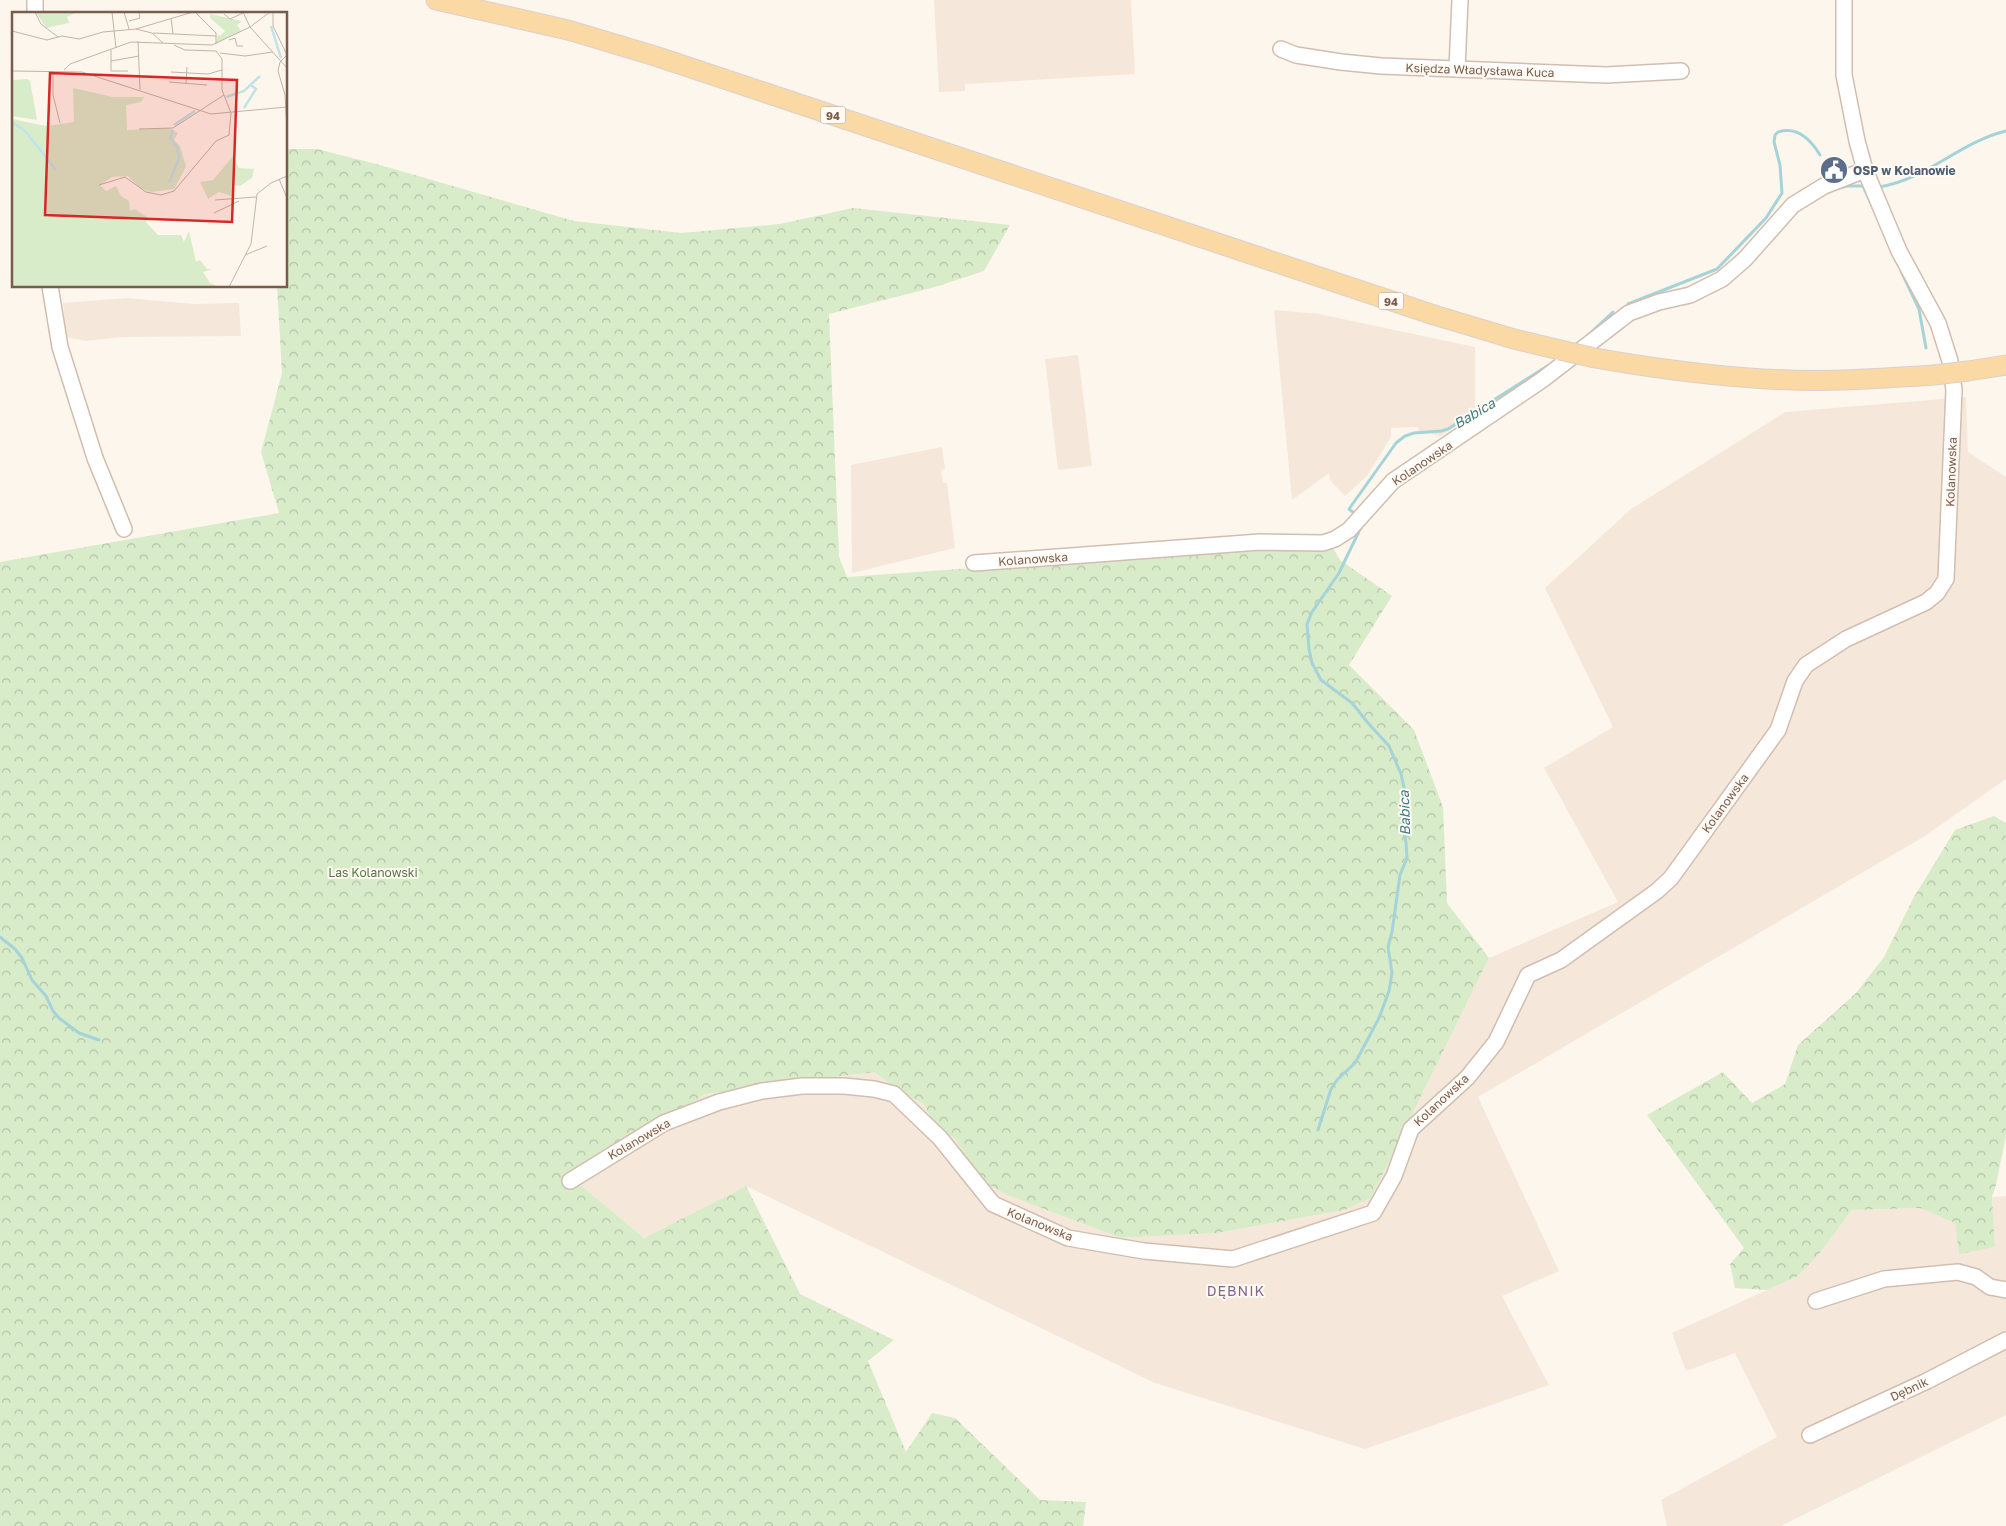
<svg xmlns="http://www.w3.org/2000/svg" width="2006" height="1526" font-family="'Golos Text',sans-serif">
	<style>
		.residential { fill: #f5e8da }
		.forest { fill: url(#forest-crowns) }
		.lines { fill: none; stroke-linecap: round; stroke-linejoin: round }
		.stream { stroke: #a5d3da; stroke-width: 3 }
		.minor-casing { stroke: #d1beb0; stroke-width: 18 }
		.major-casing { stroke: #dad1cd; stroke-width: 21 }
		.minor { stroke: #fff; stroke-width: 15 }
		.major { stroke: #fbd9a5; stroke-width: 19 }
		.major-bridge-casing { stroke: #dad1cd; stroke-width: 21; stroke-linecap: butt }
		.major-bridge { stroke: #fbd9a5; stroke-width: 19 }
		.labels { text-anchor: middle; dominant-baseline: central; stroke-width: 4; stroke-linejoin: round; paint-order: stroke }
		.shield { fill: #fffaf3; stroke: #a28b7f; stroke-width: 1 }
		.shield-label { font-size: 11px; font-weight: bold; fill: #7a5c4d }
		.street-label { font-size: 12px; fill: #7a5c4d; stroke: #fffaf3 }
		.service-label { font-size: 12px; font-weight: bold; fill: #4e5e75; stroke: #fffaf3; text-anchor: start }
		.park-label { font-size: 12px; fill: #537a41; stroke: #fffaf3 }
		.water-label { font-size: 14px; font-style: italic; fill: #437c86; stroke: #fffaf3 }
		.neighbourhood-label { font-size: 14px; letter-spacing: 1px; fill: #846695; stroke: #fffaf3 }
		.inset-river { fill: none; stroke: #bfe3e8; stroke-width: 2.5 }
		.inset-road { fill: none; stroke: #c5b3a7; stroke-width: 1 }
		.view { fill: #d62828; fill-opacity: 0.15; stroke: #d62828; stroke-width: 2.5 }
		.inset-edge { fill: none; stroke: #7a5c4d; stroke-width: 2.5 }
	</style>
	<defs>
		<pattern id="forest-crowns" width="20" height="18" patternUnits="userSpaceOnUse" patternTransform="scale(1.25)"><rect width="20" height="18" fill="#d8ecc9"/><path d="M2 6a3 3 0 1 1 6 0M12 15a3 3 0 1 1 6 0" fill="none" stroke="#b4c2a5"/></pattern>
	</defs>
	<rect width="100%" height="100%" fill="#fdf6ec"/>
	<g class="residential">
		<polygon points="934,0 1131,0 1135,74 965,84 965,91 939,92"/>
		<polygon points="127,298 193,304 239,303 241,336 123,337 86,341 66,337 63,303"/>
		<polygon points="1274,310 1319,314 1475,347 1475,415 1440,436 1419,431 1418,427 1391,428 1391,437 1367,476 1345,496 1330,480 1329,473 1292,500"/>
		<polygon points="1078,355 1092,466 1058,470 1045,359"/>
		<polygon points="1966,397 1968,452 2006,477 2006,779 1925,836 1478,1097 1559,1271 1502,1296 1549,1385 1365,1449 1155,1383 746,1186 644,1238 576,1181 705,1094 874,1072 904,1094 924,1104 935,1128 955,1138 976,1178 1007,1195 1121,1238 1217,1233 1344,1210 1371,1198 1489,958 1618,902 1544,768 1613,727 1545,588 1631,509 1785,412"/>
		<polygon points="942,447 945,469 941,470 943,483 947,483 955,548 852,573 851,465"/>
		<polygon points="2006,1196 2006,1415 1781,1526 1667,1526 1661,1500 1777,1437 1735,1353 1686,1371 1672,1333 1798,1276 1819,1254 1852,1210 1920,1208 1955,1223 1959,1253 1995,1247 1992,1197"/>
	</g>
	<g class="forest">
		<polygon points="286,149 317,149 380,165 574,221 682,233 780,224 853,208 1010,225 984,271 935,287 829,314 839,557 847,577 1290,545 1333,548 1340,560 1392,596 1349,665 1414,730 1443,807 1447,903 1489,958 1371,1198 1344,1210 1217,1233 1121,1238 1007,1195 976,1178 955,1138 935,1128 924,1104 904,1094 874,1072 705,1094 576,1181 644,1238 746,1186 800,1294 894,1340 868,1361 906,1452 932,1413 955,1418 1040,1500 1086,1502 1083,1526 0,1526 0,562 279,513 261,452 282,373 277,286 286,286"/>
		<polygon points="1994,816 2006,823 2006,1135 1996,1185 1992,1197 1995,1247 1959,1254 1955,1223 1920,1208 1852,1210 1819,1254 1798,1276 1767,1290 1735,1288 1730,1264 1744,1248 1647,1115 1723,1072 1752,1103 1785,1084 1798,1045 1856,993 1884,957 1914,897 1955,830"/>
	</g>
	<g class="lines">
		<g class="stream">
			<path d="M1879,187c47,-7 81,-45 127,-56"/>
			<polyline points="1839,188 1847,186 1863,186 1873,208"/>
			<polyline points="1901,271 1919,309 1926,348"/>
			<path d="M1628,304l89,-35 49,-51 16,-25 -2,-28 -6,-23 1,-7 3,-3c19,-6 33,8 42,23"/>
			<polyline points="1584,339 1613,312"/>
			<polyline points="1354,513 1349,509 1396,443 1405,436 1414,433 1441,431 1448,429 1549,365"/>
			<polyline points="0,937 15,949 22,958 32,980 46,996 53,1011 59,1018 79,1033 99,1040"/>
			<polyline points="1318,1130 1331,1089 1337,1080 1355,1063 1379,1018 1389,991 1392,973 1388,947 1392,932 1400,875 1407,858 1406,842 1401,817 1405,804 1404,788 1401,774 1389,746 1368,723 1352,703 1321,680 1312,663 1309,649 1307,624 1312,612 1339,573 1362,525"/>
		</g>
		<defs>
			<g id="minor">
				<polyline points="35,14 35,0"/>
				<polyline points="1281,49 1296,55 1341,62 1381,66 1606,75 1681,71"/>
				<polyline points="1457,69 1460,0"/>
				<polyline points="50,286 60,347 95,458 124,529"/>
				<polyline points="974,563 1260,542 1323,543 1335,539 1349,530 1393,481 1542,380 1629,313 1659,302 1690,295 1722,279 1745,259 1793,205 1824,186 1865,170"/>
				<polyline points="570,1181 664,1123 719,1102 762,1091 802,1086 844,1086 874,1089 894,1094 940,1138 993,1204 1068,1238 1144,1251 1233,1259 1373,1213 1394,1176 1411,1129 1467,1078 1496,1042 1528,975 1561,960 1657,891 1671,878 1778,730 1795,681 1806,665 1846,639 1926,602 1937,593 1946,579 1954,390 1950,361 1938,323 1899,251 1865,170 1857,141 1844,75 1844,0"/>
				<polyline points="1816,1301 1884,1279 1958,1272 1976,1277 1990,1287 2006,1290"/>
				<polyline points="1810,1435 1927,1381 2006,1340"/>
			</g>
			<g id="major">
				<polyline points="436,0 568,30 655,56 1434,315 1514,339 1560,350"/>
				<path d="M1595,358c80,14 165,25 247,22 31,-1 62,-3 92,-5"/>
				<polyline points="1968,371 2006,365"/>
			</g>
		</defs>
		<use href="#minor" class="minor-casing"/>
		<use href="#major" class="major-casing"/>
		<use href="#minor" class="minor"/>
		<use href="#major" class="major"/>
		<defs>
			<g id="major-bridge">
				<polyline points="1560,350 1595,358"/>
				<polyline points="1934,375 1968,371"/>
			</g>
		</defs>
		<use href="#major-bridge" class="major-bridge-casing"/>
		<use href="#major-bridge" class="major-bridge"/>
	</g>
	<defs>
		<symbol id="civic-disc" viewBox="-11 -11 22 22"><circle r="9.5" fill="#5c6f8a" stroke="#fffaf3"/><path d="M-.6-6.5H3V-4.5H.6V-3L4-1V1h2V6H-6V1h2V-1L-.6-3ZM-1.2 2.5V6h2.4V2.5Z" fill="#fff"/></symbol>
	</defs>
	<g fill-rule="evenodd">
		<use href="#civic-disc" x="1818" y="154" width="32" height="32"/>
	</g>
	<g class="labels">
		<g class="shield">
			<rect x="820.5" y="106.5" width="25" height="17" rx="4"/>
			<rect x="1378.5" y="292.5" width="25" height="17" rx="4"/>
		</g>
		<g class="shield-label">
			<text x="833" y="115">94</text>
			<text x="1391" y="301">94</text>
		</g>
		<g class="street-label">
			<text transform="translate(1480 70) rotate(2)">Księdza Władysława Kuca</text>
			<text transform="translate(1422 463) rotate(-34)">Kolanowska</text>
			<text transform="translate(1951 472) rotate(-88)">Kolanowska</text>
			<text transform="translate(1033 559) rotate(-4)">Kolanowska</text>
			<text transform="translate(1725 803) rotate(-54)">Kolanowska</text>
			<text transform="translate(1441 1100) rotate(-43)">Kolanowska</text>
			<text transform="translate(639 1139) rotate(-30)">Kolanowska</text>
			<text transform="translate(1040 1224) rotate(22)">Kolanowska</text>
			<text transform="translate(1909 1389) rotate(-25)">Dębnik</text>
		</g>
		<g class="service-label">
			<text x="1853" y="170">OSP w Kolanowie</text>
		</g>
		<g class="park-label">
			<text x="373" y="872">Las Kolanowski</text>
		</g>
		<g class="water-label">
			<text transform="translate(1474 413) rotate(-31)">Babica</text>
			<text transform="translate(1404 813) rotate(-92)">Babica</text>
		</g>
		<g class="neighbourhood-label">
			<text x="1236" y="1290">DĘBNIK</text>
		</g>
	</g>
	<g transform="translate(12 12)">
		<rect width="275" height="275" fill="#fdf6ec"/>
		<path d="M198,2l32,7 -5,4 4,6 -25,12 2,-9 2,2 5,-5 -15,-13z" fill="#d8ecc9"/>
		<path d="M15,67l3,2 7,39 -25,-4v-36zM61,76l40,9h31l-3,5 -15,3 1,25 42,-2 9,5 -4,7 6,6 6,21 -12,22 -23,3 -11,-4 -12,-12 -16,1 -12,8 6,6 10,-5 5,10 8,5 1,10 5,-2 12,8 -1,5 12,13h23l3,7 5,-11 7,31 4,-2 7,9h5l-9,3 7,11 9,4h-207v-168l34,7 28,-4zM221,144l6,12 15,1 -2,9 -12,8 -6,-1 -2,11 -13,-4 -11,7 -8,-17 13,-2z" fill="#d8ecc9"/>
		<path d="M24,0h41l-10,5 2,6 -23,5z" fill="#d8ecc9"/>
		<path class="inset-river" d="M259,14l10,32M214,85l18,-6 16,-15M232,96l12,-19 -5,-4M0,110l13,9 31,39M162,113l21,-14M157,171l10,-25 -2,-11 -7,-9 3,-8"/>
		<path class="inset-road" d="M23,0l6,12 17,13M100,0l4,36M112,0l5,17M183,0l21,21v11M231,0l7,15 20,-15M261,0v14l14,29M212,2l6,5 13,-6M159,6l2,16M117,9l11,-3 -1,-6M124,17l57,-17M0,19l35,9 15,-4 17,3 24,-7 33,-3 16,4 11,10M141,21l63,3M217,28l6,-2 2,8h6M126,29l2,49M162,33l11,5 31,1M99,38v21h17M208,41l25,3 28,-4M275,43l-7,7 -2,9 7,24 2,35M99,49l28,-5M52,58l6,-6 61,-22 81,3 38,-18 37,41M0,59l70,1 129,42 76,-7M41,59v24l7,28M159,60l37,2 14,-4M157,70l38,3M174,72l1,-17M127,117l34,-1 51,-33M267,167l8,19M87,173l26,-8 21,15 15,3 13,-4 42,-50 13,-6 2,-22 -9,-23v-31l-6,-8M203,188l41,-3M202,201l25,-12M233,243l22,-9M217,275l22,-43 6,-50 14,-11 16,-7"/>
		<path class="view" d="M38,61l187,7 -5,142 -187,-7z"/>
		<rect width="275" height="275" class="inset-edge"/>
	</g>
</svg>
